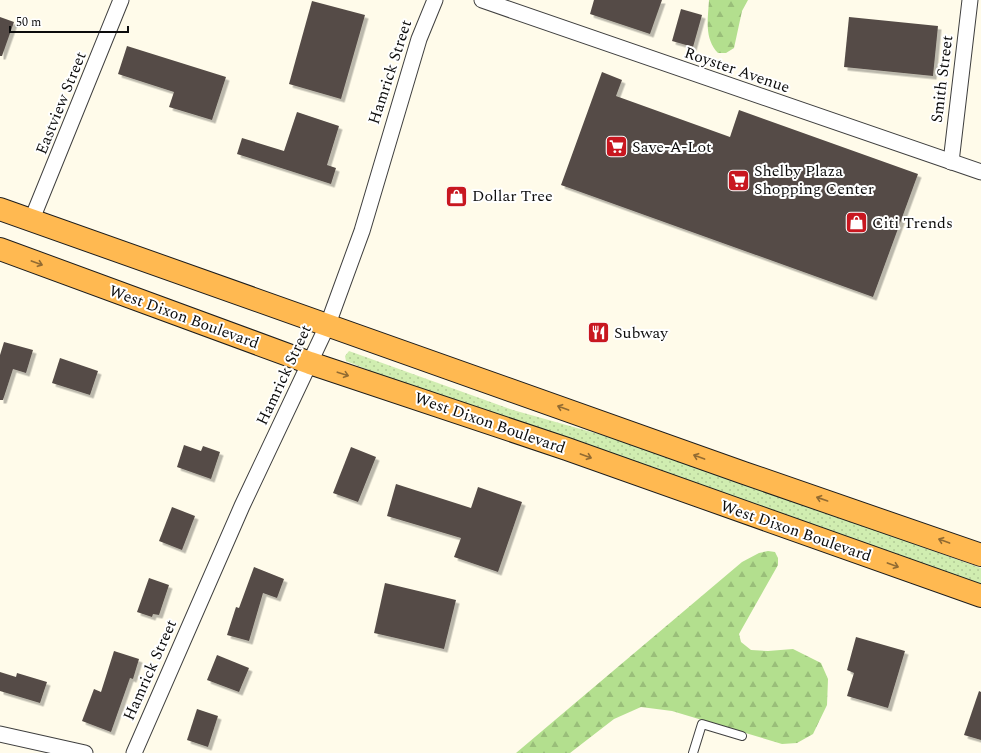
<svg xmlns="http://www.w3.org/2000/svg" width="981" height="753" font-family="Spectral,serif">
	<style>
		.grass { fill: url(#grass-dots) }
		.forest { fill: url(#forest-firs) }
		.building { fill: #554c47; filter: url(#shadow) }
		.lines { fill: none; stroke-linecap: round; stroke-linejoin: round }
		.service-casing { stroke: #3f3f3f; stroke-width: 10 }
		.minor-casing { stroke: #3f3f3f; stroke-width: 17 }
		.trunk-casing { stroke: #1d1d1d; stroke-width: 24 }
		.service { stroke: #fff; stroke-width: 8 }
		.minor { stroke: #fff; stroke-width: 15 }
		.trunk { stroke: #ffb951; stroke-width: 22 }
		.oneway { stroke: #926b32 }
		.labels { text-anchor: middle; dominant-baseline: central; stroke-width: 4; stroke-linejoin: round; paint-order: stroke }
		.street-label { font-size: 16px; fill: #0c0c0c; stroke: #fff }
		.poi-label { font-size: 16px; fill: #0c0c0c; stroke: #fff; text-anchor: start }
	</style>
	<defs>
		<pattern id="grass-dots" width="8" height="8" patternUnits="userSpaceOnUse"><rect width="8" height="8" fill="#d0edb0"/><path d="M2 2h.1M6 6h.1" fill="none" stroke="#b1ca96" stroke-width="1.8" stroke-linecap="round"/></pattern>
		<pattern id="forest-firs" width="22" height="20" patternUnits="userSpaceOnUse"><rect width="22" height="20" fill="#b3df8e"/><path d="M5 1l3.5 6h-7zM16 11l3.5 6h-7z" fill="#99be79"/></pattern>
		<filter id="shadow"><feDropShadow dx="3.5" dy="3.5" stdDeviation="0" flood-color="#0004"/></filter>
	</defs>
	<rect width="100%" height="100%" fill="#fffbea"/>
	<polygon class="grass" points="349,351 513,410 634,444 981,568 981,590 413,388 346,361 345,356"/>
	<g class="forest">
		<path d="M709,0h39l-6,11 -8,37 -8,5h-8c-14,-15 -10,-34 -9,-53z"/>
		<polygon points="768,551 775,552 778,558 778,565 739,634 741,642 751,650 768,651 793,649 821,663 828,679 827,705 813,734 797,743 782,744 672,711 641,707 614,719 570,753 516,753 742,562 759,553"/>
	</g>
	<g class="building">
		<polygon points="594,0 662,0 650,34 590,14"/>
		<polygon points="312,1 365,15 341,99 289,84"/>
		<polygon points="681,9 702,15 693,47 672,41"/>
		<polygon points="0,17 14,22 2,56 0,56"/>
		<polygon points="849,17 938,26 933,76 844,67"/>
		<polygon points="127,46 226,77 212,120 169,107 174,92 118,74"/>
		<polygon points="602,72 622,80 616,96 730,137 739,110 918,174 873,297 561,185"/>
		<polygon points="297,112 339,126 327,165 336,168 331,184 237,154 242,138 284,151"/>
		<polygon points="4,342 33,350 26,373 13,369 3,400 0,400 0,355"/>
		<polygon points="60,358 98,371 90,395 52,383"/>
		<polygon points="184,445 201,451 203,446 220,452 211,479 177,467"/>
		<polygon points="351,447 376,457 358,502 333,493"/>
		<polygon points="396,484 471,508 478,487 522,502 498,572 454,557 461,538 387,516"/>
		<polygon points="172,507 195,516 182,550 159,541"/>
		<polygon points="254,567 284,579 277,598 263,593 249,641 227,635 236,607 239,608"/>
		<polygon points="149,578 169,585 159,615 153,614 152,617 137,612"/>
		<polygon points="385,583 456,600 444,649 374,633"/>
		<polygon points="856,637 905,651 888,708 847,696 854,673 847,670"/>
		<polygon points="114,651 139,659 133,679 130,678 111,732 82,721 94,689 101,692"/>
		<polygon points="217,655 249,668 239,692 207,680"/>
		<polygon points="0,672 16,677 17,673 47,682 40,703 0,691"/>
		<polygon points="979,691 981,692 981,740 964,735"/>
		<polygon points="197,709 218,716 208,747 187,740"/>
	</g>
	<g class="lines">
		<defs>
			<polyline id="service" points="693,753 702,724 742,736"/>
			<g id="minor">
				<polyline points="482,0 981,172"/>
				<polyline points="951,162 970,0"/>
				<polyline points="32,219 121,0"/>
				<polyline points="0,734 85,753"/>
				<polyline points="134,753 242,506 328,324 362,231 419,39 435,0"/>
			</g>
			<g id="trunk">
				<polyline points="0,209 744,473 981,555"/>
				<polyline points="0,249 310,363 567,449 981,596"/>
			</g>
		</defs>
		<use href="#service" class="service-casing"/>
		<use href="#minor" class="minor-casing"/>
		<use href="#trunk" class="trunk-casing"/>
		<use href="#service" class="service"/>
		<use href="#minor" class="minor"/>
		<use href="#trunk" class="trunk"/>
	</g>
	<defs><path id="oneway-shaft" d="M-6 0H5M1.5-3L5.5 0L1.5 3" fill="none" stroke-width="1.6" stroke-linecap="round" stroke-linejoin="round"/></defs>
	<g class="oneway">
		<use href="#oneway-shaft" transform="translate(37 263) rotate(20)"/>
		<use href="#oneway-shaft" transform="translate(343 374) rotate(18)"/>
		<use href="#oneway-shaft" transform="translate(563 408) rotate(-160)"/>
		<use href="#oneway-shaft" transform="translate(586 456) rotate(20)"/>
		<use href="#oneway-shaft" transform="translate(699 457) rotate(-160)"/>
		<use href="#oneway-shaft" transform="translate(822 499) rotate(-161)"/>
		<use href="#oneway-shaft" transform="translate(944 541) rotate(-160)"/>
		<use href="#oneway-shaft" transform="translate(893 565) rotate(20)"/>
	</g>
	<defs>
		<symbol id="supermarket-square" viewBox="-11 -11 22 22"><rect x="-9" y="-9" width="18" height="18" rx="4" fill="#c81720" stroke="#fff"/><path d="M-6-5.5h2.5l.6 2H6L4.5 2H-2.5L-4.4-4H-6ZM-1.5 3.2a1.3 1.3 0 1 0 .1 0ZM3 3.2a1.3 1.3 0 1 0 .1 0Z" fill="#fff"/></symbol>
		<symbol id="shop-square" viewBox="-11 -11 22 22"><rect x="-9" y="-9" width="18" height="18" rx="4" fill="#c81720" stroke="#fff"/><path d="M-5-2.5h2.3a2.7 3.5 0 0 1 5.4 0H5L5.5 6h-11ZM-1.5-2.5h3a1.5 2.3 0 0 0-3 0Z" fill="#fff"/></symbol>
		<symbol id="restaurant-square" viewBox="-11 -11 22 22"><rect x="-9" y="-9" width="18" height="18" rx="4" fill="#c81720" stroke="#fff"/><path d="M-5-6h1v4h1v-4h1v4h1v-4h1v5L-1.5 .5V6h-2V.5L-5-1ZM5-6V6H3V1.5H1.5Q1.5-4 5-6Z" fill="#fff"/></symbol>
	</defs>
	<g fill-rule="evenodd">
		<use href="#supermarket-square" x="604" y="134" width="25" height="25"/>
		<use href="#supermarket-square" x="726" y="168" width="25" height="25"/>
		<use href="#shop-square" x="444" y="184" width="25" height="25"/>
		<use href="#shop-square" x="844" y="210" width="25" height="25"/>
		<use href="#restaurant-square" x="586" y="320" width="25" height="25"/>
	</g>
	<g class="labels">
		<g class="street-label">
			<text transform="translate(737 70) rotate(19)">Royster Avenue</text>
			<text transform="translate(390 72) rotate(-72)">Hamrick Street</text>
			<text transform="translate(942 79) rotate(-83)">Smith Street</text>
			<text transform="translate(61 103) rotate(-68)">Eastview Street</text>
			<text transform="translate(184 317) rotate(20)">West Dixon Boulevard</text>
			<text transform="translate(284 375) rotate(-65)">Hamrick Street</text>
			<text transform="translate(490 423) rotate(19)">West Dixon Boulevard</text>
			<text transform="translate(796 531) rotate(19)">West Dixon Boulevard</text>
			<text transform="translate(150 670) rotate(-66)">Hamrick Street</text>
		</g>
		<g class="poi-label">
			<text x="632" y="147">Save-A-Lot</text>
			<text x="754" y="171">Shelby Plaza<tspan x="754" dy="18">Shopping Center</tspan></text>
			<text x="472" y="196">Dollar Tree</text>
			<text x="872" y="223">Citi Trends</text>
			<text x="614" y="333">Subway</text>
		</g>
	</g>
	<path d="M10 26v6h118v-6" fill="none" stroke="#0c0c0c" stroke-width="2"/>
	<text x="16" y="26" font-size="12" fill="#0c0c0c" stroke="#ffffff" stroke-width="3" paint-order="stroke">50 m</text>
</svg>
